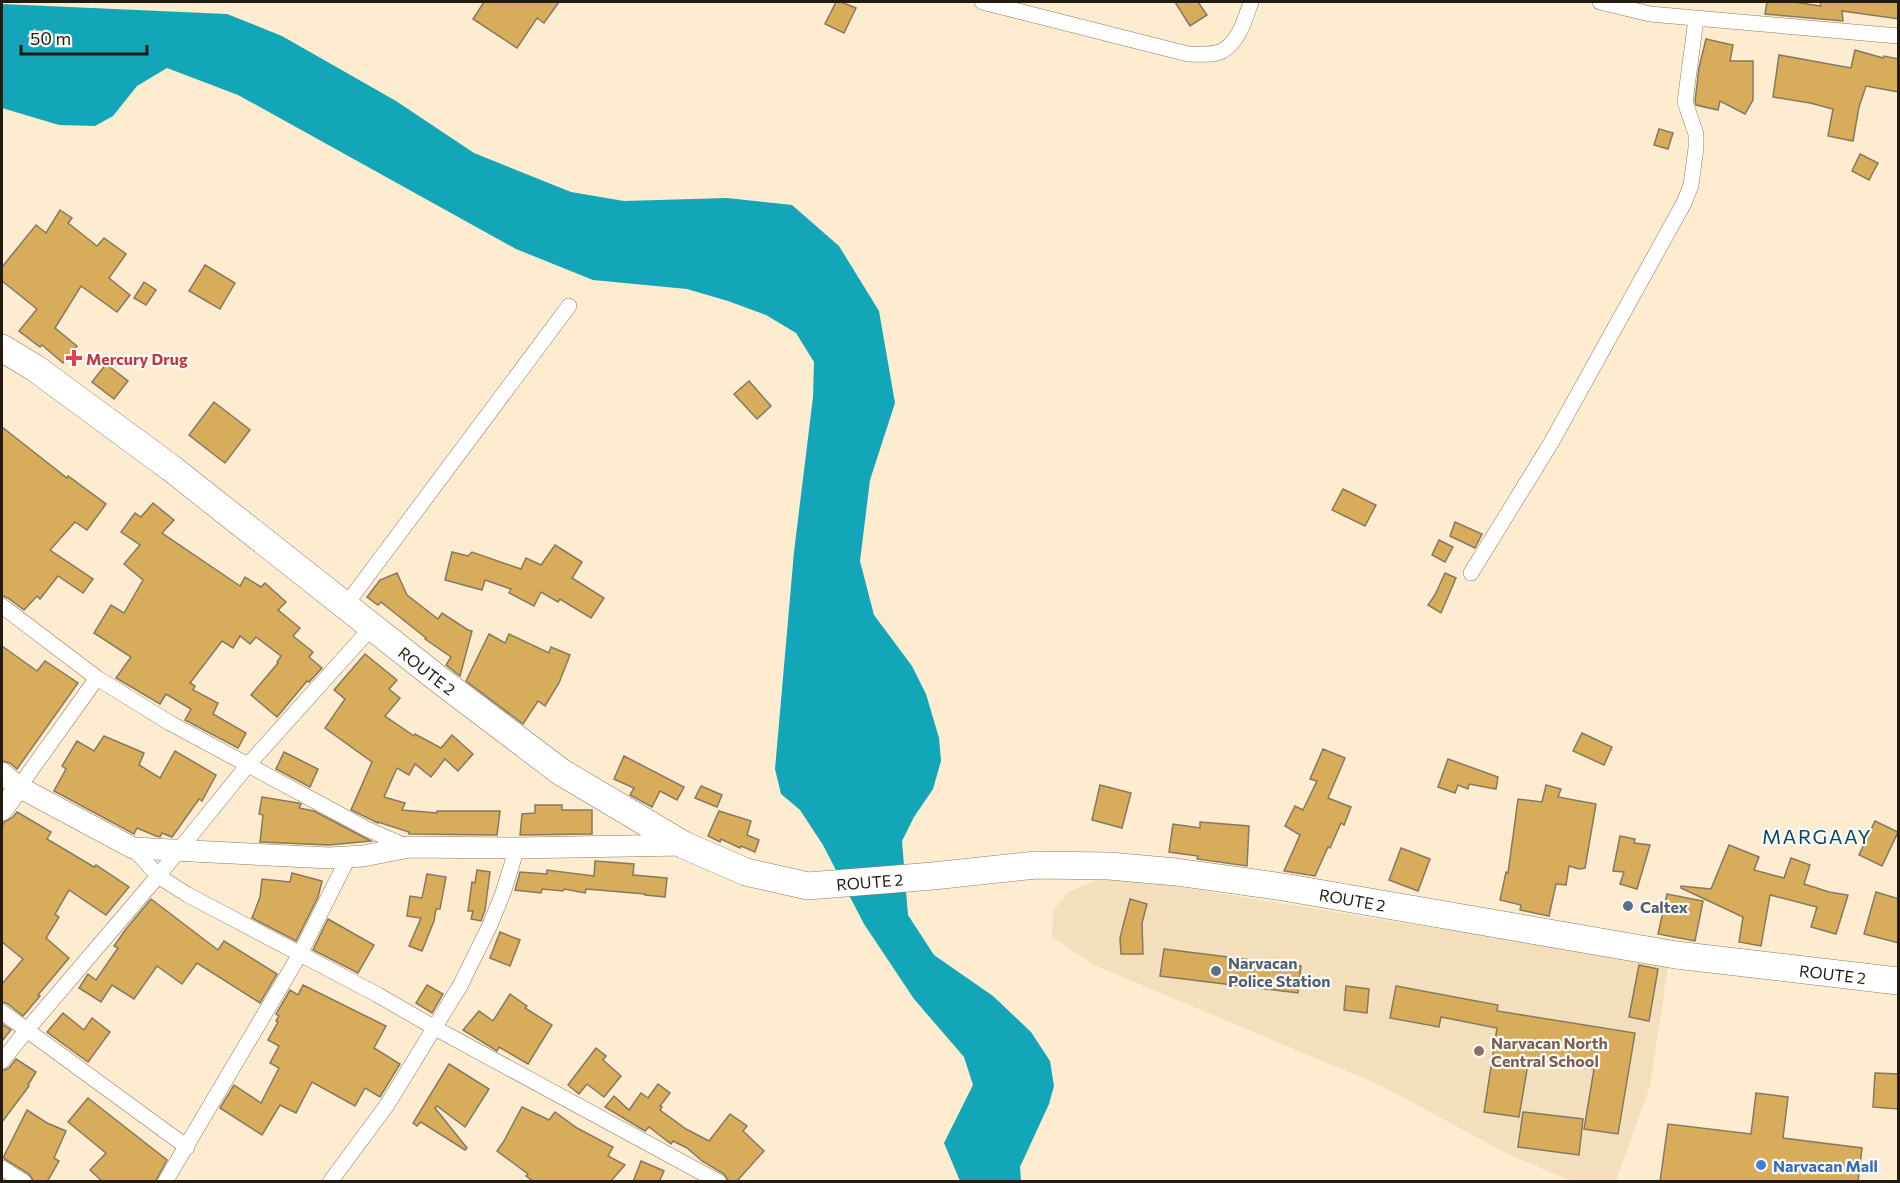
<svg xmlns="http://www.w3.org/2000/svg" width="1900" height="1183" font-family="Commissioner,sans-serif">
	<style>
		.built { fill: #f3dfbc }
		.water { fill: #13a6b8 }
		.building { fill: #d7ac5b; stroke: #87785e; stroke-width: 1.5 }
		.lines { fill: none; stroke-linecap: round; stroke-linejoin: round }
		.street-casing { stroke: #8a7b61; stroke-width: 16 }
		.secondary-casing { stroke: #8a7b61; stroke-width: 22 }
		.highway-casing { stroke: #8a7b61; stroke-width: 28 }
		.street { stroke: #fff; stroke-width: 15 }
		.secondary { stroke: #fff; stroke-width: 21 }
		.highway { stroke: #fff; stroke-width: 27 }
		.health-dot { fill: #e0444e; stroke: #fffbf5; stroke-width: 2 }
		.service-dot { fill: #5c6f8a; stroke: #fffbf5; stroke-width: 2 }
		.education-dot { fill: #8d6e63; stroke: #fffbf5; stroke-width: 2 }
		.shop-dot { fill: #3f7fe0; stroke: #fffbf5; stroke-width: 2 }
		.labels { text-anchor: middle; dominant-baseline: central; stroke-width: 4.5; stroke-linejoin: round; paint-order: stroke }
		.health-label { font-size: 16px; font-weight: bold; fill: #be3a42; stroke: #fffbf5; text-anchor: start }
		.street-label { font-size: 16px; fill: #211b11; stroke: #fffbf5 }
		.service-label { font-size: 16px; font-weight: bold; fill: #4e5e75; stroke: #fffbf5; text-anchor: start }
		.education-label { font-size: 16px; font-weight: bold; fill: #785e54; stroke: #fffbf5; text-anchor: start }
		.shop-label { font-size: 16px; font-weight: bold; fill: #366cbe; stroke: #fffbf5; text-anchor: start }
		.quarter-label { font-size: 20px; letter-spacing: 1.5px; fill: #014a68; stroke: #fffbf5 }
	</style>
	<rect width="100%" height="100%" fill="#fdeccf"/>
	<polygon class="built" points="1111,874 1186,888 1402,923 1669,961 1650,1086 1616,1181 1573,1182 1506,1153 1382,1086 1094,965 1052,937 1053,911 1068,892"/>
	<polygon class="water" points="2,4 227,14 282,36 396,101 474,153 571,192 624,201 727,198 792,205 839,246 879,311 895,403 870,480 860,561 874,615 912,666 926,694 939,738 941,761 933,789 914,817 902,841 908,915 934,955 993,996 1031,1032 1050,1061 1054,1086 1049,1104 1020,1167 1021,1181 960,1181 944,1143 973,1085 964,1057 914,999 864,924 823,845 800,810 781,794 775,769 794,552 813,397 814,362 796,333 766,315 728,301 687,289 593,280 516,249 238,95 167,68 137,86 113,116 95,126 59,125 2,108"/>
	<g class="building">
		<polygon points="484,2 559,2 544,23 537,18 517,48 473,19"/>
		<polygon points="836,2 841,2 856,8 844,33 825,24"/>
		<polygon points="1175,2 1198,2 1207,15 1190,26"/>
		<polygon points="1767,2 1794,2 1821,6 1820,2 1899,2 1899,19 1842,11 1843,21 1765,14"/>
		<polygon points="1706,39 1733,45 1730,61 1753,61 1753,100 1745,114 1720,101 1718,110 1696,105 1695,101 1699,68"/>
		<polygon points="1855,50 1883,58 1884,56 1899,59 1899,92 1866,86 1859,107 1853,141 1828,136 1833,109 1810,103 1773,97 1779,55 1851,68"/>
		<polygon points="1659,129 1673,133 1668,149 1654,145"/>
		<polygon points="1860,154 1878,163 1869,180 1852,171"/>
		<polygon points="60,210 72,218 68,223 97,246 104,238 126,254 109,278 130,295 117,312 81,286 55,328 77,346 63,363 42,345 40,347 19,331 37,309 2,281 2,267 36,225 46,233"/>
		<polygon points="205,265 235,283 220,309 189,291"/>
		<polygon points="144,282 156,290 146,305 134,298"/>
		<polygon points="106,364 128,381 114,399 92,382"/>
		<polygon points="749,381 771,406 757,419 734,394"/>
		<polygon points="214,402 250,430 225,463 189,435"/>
		<polygon points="2,427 67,478 68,476 106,504 87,530 75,522 50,550 93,579 83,593 58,576 40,599 37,596 24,610 8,598 2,596"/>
		<polygon points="1343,489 1376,505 1365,526 1332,510"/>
		<polygon points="153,503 174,520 162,533 240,586 245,577 261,587 265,583 286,602 278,610 300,628 293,636 313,652 309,657 322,668 309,682 307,681 277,717 251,695 278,663 277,662 281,656 256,637 250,644 240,636 233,648 222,641 190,683 195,686 193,690 218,703 213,714 246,733 238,748 185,720 191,709 166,694 160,704 116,678 131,657 94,633 111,605 124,613 143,580 124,564 140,545 121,532 135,513 141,517"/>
		<polygon points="1455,522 1482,534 1475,548 1450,536"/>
		<polygon points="1439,540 1453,547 1445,562 1432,555"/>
		<polygon points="555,545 582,562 572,578 604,598 591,618 560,599 558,602 541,592 534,606 509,593 511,589 485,580 482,590 445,580 452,552 468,556 472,552 521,569 526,558 541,565"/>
		<polygon points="397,573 407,595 438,619 442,613 468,630 472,631 460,676 446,665 451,657 425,639 426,638 381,602 378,605 367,597 380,580"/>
		<polygon points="1445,573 1456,578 1441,613 1428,605 1435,595"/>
		<polygon points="489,634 505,643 509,634 549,653 551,647 570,655 559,683 545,706 538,701 523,724 466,681"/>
		<polygon points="2,646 37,671 45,661 78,683 17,769 10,763 2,761"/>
		<polygon points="365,654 397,680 389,689 400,698 385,716 414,736 415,734 441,748 452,735 473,754 458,771 445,759 431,777 415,764 409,775 397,768 384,797 405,803 402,810 437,813 437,811 500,811 497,835 409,834 409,832 378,822 378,823 351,810 372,762 325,728 345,699 334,690"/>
		<polygon points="1582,733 1612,747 1604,765 1573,751"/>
		<polygon points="104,736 144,753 139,765 160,778 175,751 216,775 202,801 199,799 172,837 162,833 160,837 156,836 137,828 134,834 54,791 66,769 62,766 77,741 94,751"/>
		<polygon points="1323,749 1345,758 1328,798 1351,807 1344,825 1341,823 1330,848 1328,847 1315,876 1284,871 1300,835 1285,826 1295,806 1303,810 1317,781 1310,779"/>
		<polygon points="284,752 318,769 310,787 276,769"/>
		<polygon points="624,756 684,787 677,800 660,791 652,807 630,795 634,788 614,779"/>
		<polygon points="1448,759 1498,777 1496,789 1469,784 1468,789 1458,785 1455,793 1438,787"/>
		<polygon points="1100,785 1131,793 1122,828 1092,820"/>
		<polygon points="1546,785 1561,789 1558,797 1596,804 1585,868 1579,869 1569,866 1566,885 1556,884 1549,916 1520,910 1521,905 1500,900 1506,872 1508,873 1518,799 1542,802"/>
		<polygon points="701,786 722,795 717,807 695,798"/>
		<polygon points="262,797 298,803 301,804 299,808 314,811 371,841 329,845 260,842 263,815 259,814"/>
		<polygon points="535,805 562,805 562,810 592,810 592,834 520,835 522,814 535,813"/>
		<polygon points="719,811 751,821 747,835 759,840 755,852 741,846 740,848 721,839 720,842 708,836"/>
		<polygon points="17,812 51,832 47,839 94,867 96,865 129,887 106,915 69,890 55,914 59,917 46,938 69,958 38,995 40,996 23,1016 8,1004 2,1002 2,984 23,959 2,942 2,827 4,822 12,818"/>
		<polygon points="1875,821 1898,832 1882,866 1859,855"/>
		<polygon points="1200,822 1249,826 1247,866 1197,859 1198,856 1169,852 1173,824 1200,828"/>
		<polygon points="1620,836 1635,839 1634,843 1650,845 1637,889 1620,884 1624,872 1613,871"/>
		<polygon points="1729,845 1759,857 1754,870 1784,878 1791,858 1810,865 1804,884 1829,892 1848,895 1836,934 1811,927 1817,907 1770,895 1761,946 1739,942 1743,917 1681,888 1681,886 1711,889"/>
		<polygon points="1401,848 1430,859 1418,891 1389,880"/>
		<polygon points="595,861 634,864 633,875 667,878 665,897 645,895 645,894 586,889 585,893 564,889 563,891 542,889 541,893 515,890 520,872 547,874 547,870 594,876"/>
		<polygon points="477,870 490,872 485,910 481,921 471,919 473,911 468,911 472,882 475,883"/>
		<polygon points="292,873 322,881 318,897 296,941 252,918 260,897 262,879 290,882"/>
		<polygon points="427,874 446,877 440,909 436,909 434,921 422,951 409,946 421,918 407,916 410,896 422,898"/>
		<polygon points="1876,892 1899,899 1899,943 1864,934"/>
		<polygon points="1667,894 1703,901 1695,941 1658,934"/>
		<polygon points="151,899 218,950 224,941 277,974 260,1003 197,963 182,984 157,966 134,999 112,985 101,1002 79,988 88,974 96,980 118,948 114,946 126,929"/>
		<polygon points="1130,899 1147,904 1142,923 1143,954 1121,954 1120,938"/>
		<polygon points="328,919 374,945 358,973 313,950"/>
		<polygon points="500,932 520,940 510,966 490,958"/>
		<polygon points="1164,949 1301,966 1298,993 1160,976"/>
		<polygon points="1639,965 1658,969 1649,1021 1629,1017"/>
		<polygon points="303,985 386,1026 374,1048 400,1064 380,1097 365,1088 355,1106 312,1082 296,1113 280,1105 262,1135 220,1108 234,1085 261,1103 279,1068 270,1063 279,1046 268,1040 278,1022 276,1021 279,1016 276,1014 290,990 298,995"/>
		<polygon points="427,985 443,994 432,1013 416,1003"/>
		<polygon points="1346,986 1369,989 1367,1013 1344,1010"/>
		<polygon points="1396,986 1498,1005 1497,1011 1635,1033 1618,1134 1584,1129 1594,1069 1529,1058 1519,1117 1484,1112 1497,1028 1441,1017 1439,1027 1390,1018"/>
		<polygon points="510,994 527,1006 525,1008 552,1025 528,1064 499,1047 497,1051 463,1030 479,1011 493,1021"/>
		<polygon points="63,1013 84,1030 92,1018 110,1032 88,1062 47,1032"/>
		<polygon points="2,1024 11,1030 2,1041"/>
		<polygon points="596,1048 606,1056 603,1060 621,1076 604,1097 587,1084 579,1094 568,1085"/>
		<polygon points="16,1059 36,1072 28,1085 29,1086 2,1122 2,1071 9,1068"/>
		<polygon points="449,1064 489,1089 465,1127 437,1106 435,1108 467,1148 465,1150 421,1122 417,1126 413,1123"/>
		<polygon points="1875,1073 1899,1074 1899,1109 1873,1107"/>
		<polygon points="658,1084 670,1093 660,1106 662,1107 660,1110 686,1129 709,1141 730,1114 747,1126 743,1131 764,1151 736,1182 729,1182 724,1174 702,1161 687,1148 673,1141 671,1144 649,1127 645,1131 605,1107 614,1096 629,1110 641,1093 648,1098"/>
		<polygon points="1756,1093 1788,1097 1783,1138 1862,1148 1858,1182 1660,1182 1668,1124 1751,1134"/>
		<polygon points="88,1098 167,1160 155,1182 103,1182 90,1170 106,1153 68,1122"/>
		<polygon points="522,1107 549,1120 555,1112 577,1128 613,1147 608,1156 625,1165 610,1182 534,1182 526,1176 528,1174 497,1151 504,1141"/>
		<polygon points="27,1110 47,1123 66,1131 54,1158 59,1161 47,1182 34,1182 29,1174 3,1158"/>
		<polygon points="1523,1112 1583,1119 1579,1155 1518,1147"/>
		<polygon points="641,1161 664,1171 659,1182 633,1182"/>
	</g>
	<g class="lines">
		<defs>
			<g id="street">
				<path d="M982,2l206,52c10,0 24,2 34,-3 17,-9 23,-32 29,-49"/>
				<polyline points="1600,2 1650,14 1898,36"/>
				<polyline points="1471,573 1551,443 1684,203 1691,185 1696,148 1696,134 1685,102 1696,19"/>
				<polyline points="2,606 97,678 170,723 367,829 408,847"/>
				<polyline points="345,606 569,306"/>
				<polyline points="19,787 97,678"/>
				<polyline points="133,848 158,876 188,895 378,995 435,1028 719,1182"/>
				<polyline points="2,1012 187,1147"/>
				<polyline points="2,1061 26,1031 158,876 247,766 372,627"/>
				<polyline points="2,1168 24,1182"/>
				<polyline points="165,1182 300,954 348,858"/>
				<polyline points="330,1182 387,1105 460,986 490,925 503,893 517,848"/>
			</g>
			<g id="secondary">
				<polyline points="2,773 19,787 133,848 329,858 363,856 409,847 517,848 684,845"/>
				<polyline points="2,810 19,787"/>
			</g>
			<g id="highway">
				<path id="s1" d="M2,348l33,20 136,100 266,210 124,94 123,73 62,27 62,14 125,-10 103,-11 73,1 67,6 107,15 393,68 222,26"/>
			</g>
		</defs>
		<use href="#street" class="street-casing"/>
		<use href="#secondary" class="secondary-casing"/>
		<use href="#highway" class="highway-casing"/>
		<use href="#street" class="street"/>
		<use href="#secondary" class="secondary"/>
		<use href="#highway" class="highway"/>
	</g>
	<path class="health-dot" d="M71 349h6v6h6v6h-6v6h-6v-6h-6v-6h6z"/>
	<g class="service-dot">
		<circle cx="1628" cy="906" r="6"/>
		<circle cx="1216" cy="971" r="6"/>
	</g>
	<circle class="education-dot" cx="1479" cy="1051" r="6"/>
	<circle class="shop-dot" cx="1761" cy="1165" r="6"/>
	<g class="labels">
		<g class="health-label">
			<text x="86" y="358">Mercury Drug</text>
		</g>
		<g class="street-label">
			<text stroke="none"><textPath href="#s1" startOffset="534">ROUTE 2</textPath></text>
			<text stroke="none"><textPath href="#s1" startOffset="1038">ROUTE 2</textPath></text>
			<text stroke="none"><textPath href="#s1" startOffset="1524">ROUTE 2</textPath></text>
			<text stroke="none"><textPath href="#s1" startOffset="2010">ROUTE 2</textPath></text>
		</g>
		<g class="service-label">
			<text x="1640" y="906">Caltex</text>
			<text x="1228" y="962">Narvacan<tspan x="1228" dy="18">Police Station</tspan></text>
		</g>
		<g class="education-label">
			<text x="1491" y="1042">Narvacan North<tspan x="1491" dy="18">Central School</tspan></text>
		</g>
		<g class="shop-label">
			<text x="1773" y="1165">Narvacan Mall</text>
		</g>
		<g class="quarter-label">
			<text x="1817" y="836">MARGAAY</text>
		</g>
	</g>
	<rect width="1900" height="1183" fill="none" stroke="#211b11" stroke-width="6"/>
	<path d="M21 45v9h126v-9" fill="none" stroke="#211b11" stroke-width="3"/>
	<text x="30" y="45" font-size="18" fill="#211b11" stroke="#fffbf5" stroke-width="4.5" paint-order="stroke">50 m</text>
</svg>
